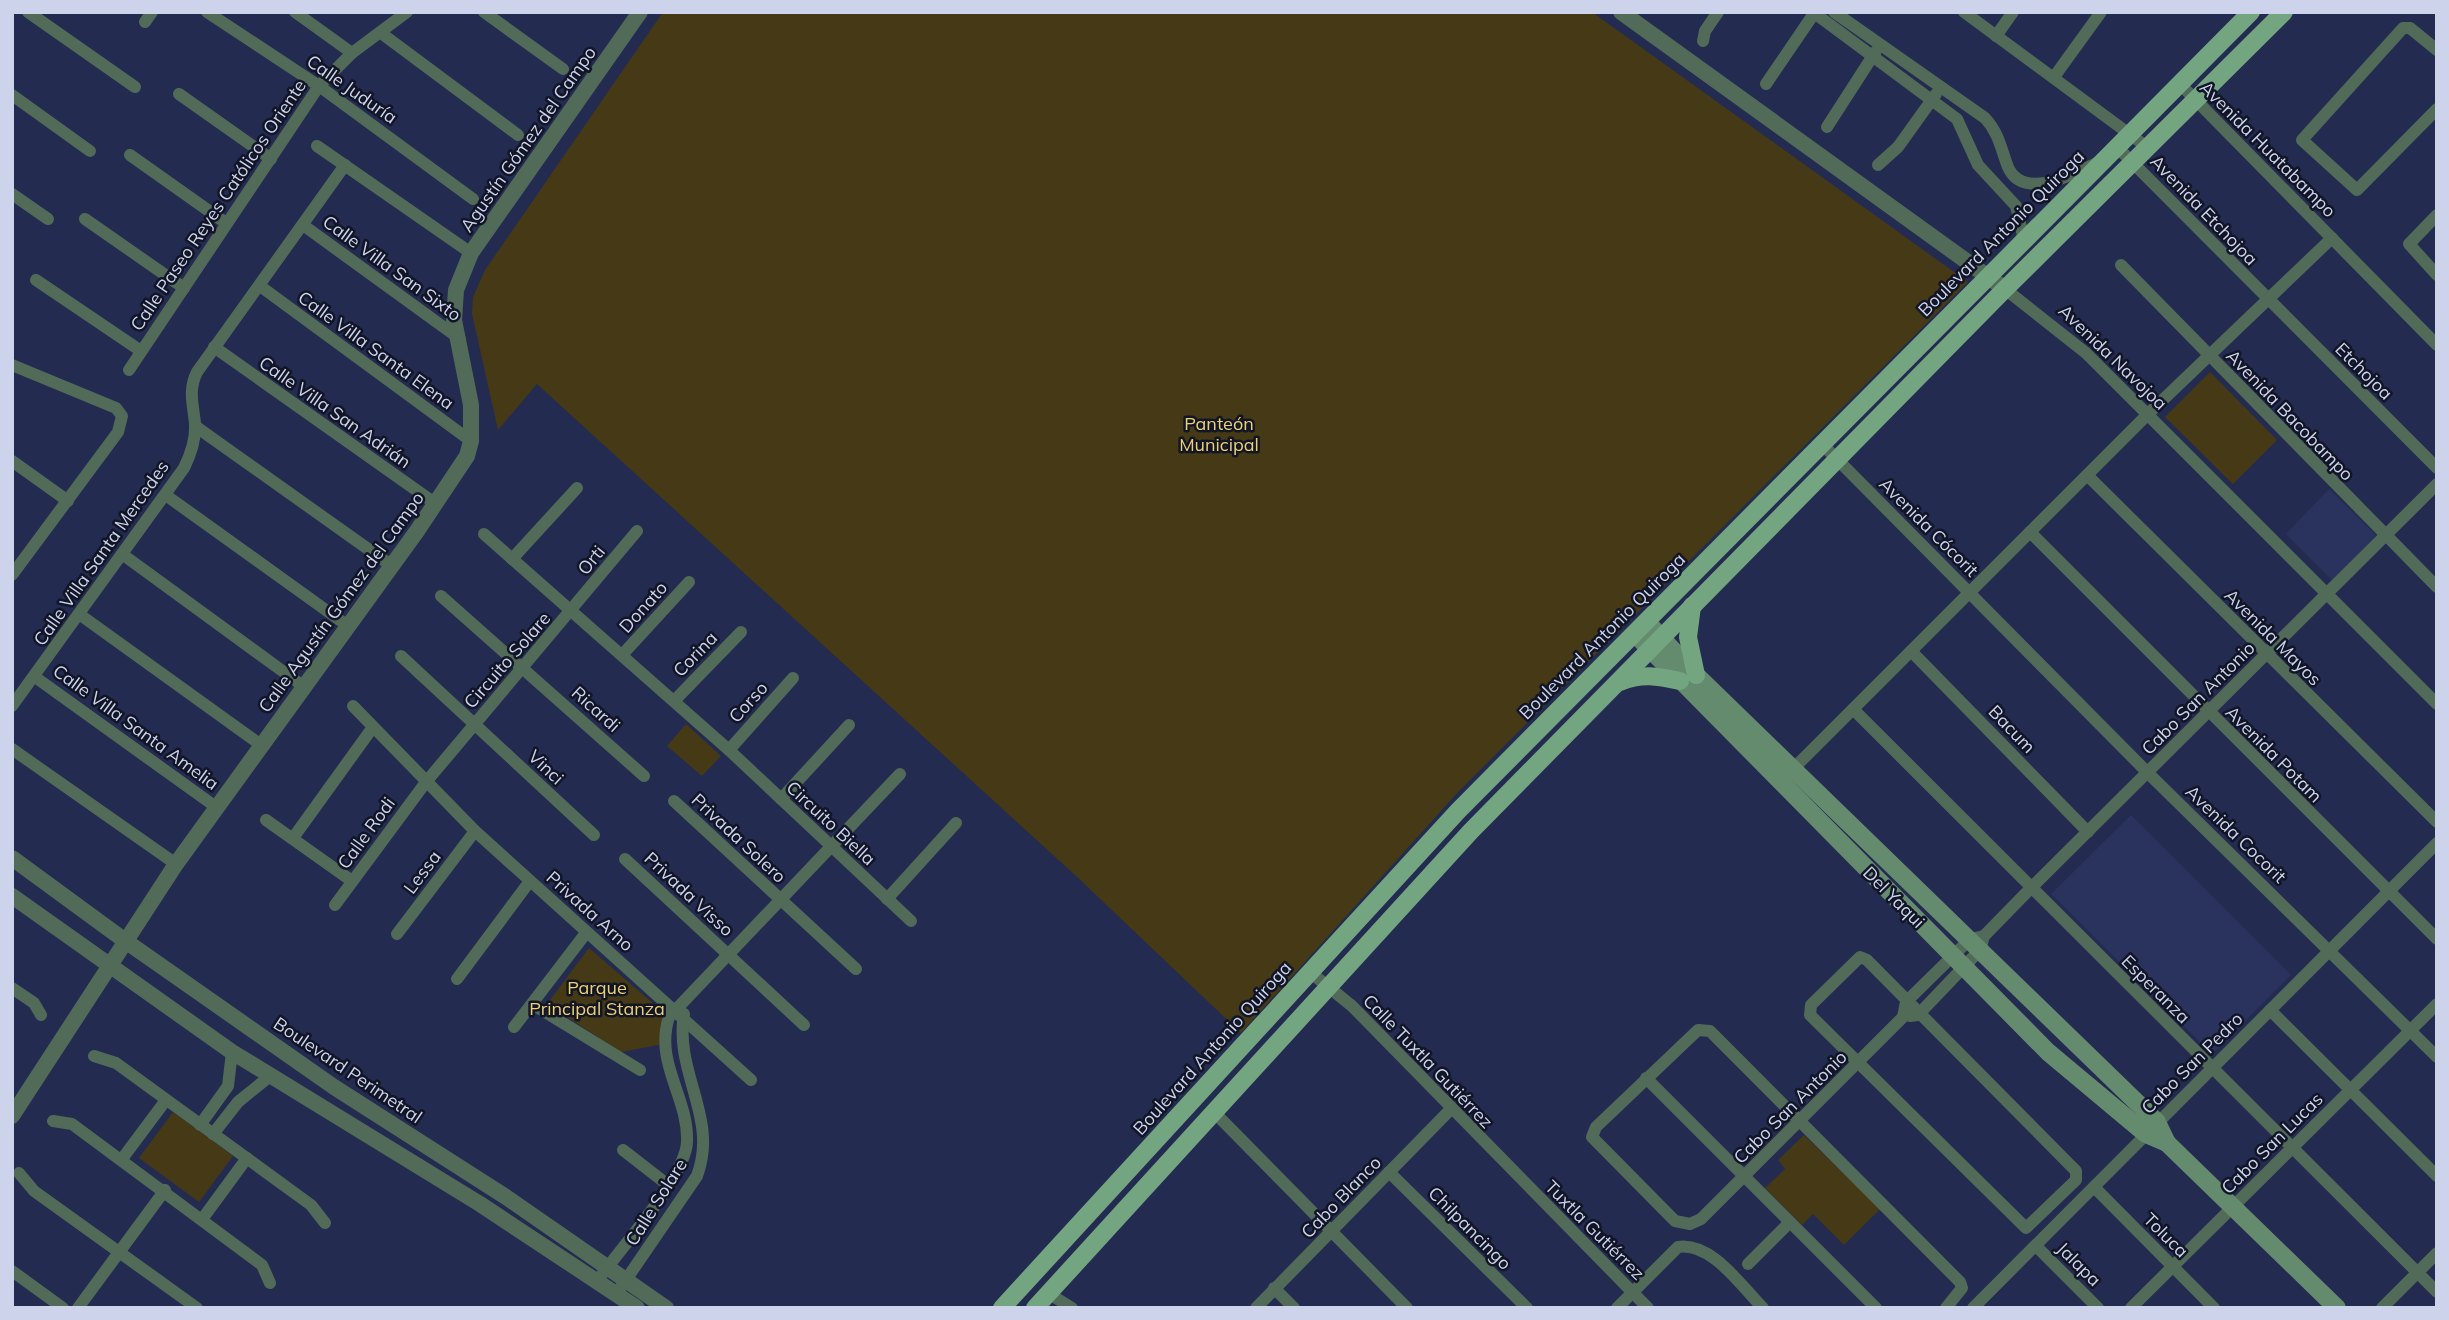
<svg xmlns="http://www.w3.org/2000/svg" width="2449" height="1320" font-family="Mulish,sans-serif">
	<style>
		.built { fill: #2a335e }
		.green { fill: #453a15 }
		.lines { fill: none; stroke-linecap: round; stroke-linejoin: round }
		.minor { stroke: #526a58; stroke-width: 12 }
		.tertiary { stroke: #526a58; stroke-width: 16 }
		.secondary { stroke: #658b6f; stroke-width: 18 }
		.primary { stroke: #74a581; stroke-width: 18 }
		.labels { text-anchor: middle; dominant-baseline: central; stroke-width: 5; stroke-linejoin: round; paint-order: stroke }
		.street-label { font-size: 18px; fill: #ccd3eb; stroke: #111526 }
		.park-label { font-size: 18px; fill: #edd073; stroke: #111526 }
	</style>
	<rect width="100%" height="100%" fill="#232b50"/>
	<g class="built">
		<polygon points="2329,489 2376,535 2333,581 2286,534"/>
		<polygon points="2131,815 2291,975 2212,1054 2051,894"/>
	</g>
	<g class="green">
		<polygon points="663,12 1592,12 1968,282 1459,791 1241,1033 1075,875 537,384 498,430 472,314 473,297 485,270"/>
		<polygon points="2210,372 2277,440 2233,484 2165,417"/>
		<polygon points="686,724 721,756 702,776 667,746"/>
		<polygon points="589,948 663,1012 659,1045 621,1052 547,1004"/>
		<polygon points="173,1112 233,1156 199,1202 139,1158"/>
		<polygon points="1804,1135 1880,1209 1844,1245 1813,1214 1802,1225 1765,1188 1785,1169 1778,1160"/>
	</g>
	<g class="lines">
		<g class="minor">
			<polyline points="28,12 135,87"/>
			<polyline points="207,12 319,86 473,199"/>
			<polyline points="295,12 352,53"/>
			<polyline points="484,12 563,69"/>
			<polyline points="1813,12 1957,119 1978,165 2016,206 2024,240"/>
			<path d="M1834,12l151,106c14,15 16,31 23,49 15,35 67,6 89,-4"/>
			<polyline points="1964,12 2147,147"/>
			<polyline points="145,22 152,12"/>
			<polyline points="381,33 518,135"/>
			<polyline points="1996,36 2013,12"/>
			<polyline points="1703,41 1705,31 1718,12"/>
			<polyline points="2437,50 2410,28 2403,28 2302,140 2357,190 2437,109"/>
			<polyline points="2054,77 2101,12"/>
			<polyline points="1766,84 1815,12"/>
			<polyline points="2180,84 2437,345"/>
			<polyline points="179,94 271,159"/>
			<polyline points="12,95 90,151"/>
			<polyline points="1827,127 1876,51"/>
			<polyline points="317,146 471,253"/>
			<polyline points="2117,147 2437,468"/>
			<polyline points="130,155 226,223"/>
			<polyline points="1878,165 1898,147 1936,94"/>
			<polyline points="12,194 48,219"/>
			<polyline points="2437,215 2409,244 2437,275"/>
			<polyline points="85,219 184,288"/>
			<polyline points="303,225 460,339"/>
			<polyline points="2121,265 2437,587"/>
			<polyline points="36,280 141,351"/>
			<polyline points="260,286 471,441"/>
			<polyline points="2005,289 2086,353 2437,704"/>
			<polyline points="214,347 436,504"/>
			<polyline points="12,365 116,408 122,416 118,432 12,575"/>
			<polyline points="129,370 319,86 352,53 407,12"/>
			<polyline points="195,426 392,566"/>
			<polyline points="1821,443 2148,773 2437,1057"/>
			<polyline points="12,461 68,501"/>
			<polyline points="2087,475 2437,822"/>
			<polyline points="167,496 348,626"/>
			<polyline points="2030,532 2437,939"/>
			<polyline points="484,534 729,750 911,921"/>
			<polyline points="122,554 303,686"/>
			<polyline points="512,559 577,488"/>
			<polyline points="441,596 644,776"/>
			<polyline points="79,614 261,745"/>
			<polyline points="1911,651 2088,832"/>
			<polyline points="622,655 689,582"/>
			<polyline points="401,656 594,835"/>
			<polyline points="35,677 216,807"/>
			<polyline points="674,701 741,632"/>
			<path d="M12,706l172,-238c7,-14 12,-30 11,-45 -2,-19 -7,-33 2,-51l148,-207"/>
			<polyline points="353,706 475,831 751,1080"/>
			<polyline points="1853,709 2437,1292"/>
			<polyline points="12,749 176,864"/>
			<polyline points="729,750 793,678"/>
			<polyline points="1787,775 2147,415 2332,238"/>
			<polyline points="781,799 849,725"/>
			<polyline points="674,801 856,969"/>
			<polyline points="266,820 352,881"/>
			<polyline points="293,838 373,727"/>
			<polyline points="625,859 804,1025"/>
			<polyline points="887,899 956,823"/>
			<polyline points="335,905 426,782 637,531"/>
			<polyline points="397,934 475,831"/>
			<polygon points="1860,957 1867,960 2076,1171 2076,1180 2026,1228 1810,1015 1811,1005"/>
			<polyline points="1310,972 1352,1006 1648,1308"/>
			<polyline points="457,979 530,881"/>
			<polyline points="12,988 34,1003 41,1015"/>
			<polyline points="532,1004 640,1070"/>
			<polyline points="2270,1010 2437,1176"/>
			<polyline points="1910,1016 1918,1015 1980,950 1984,936 2030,889 2437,484"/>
			<polyline points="514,1027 586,933"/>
			<polyline points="94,1056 116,1063 311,1205 325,1223"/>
			<polyline points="1646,1078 1876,1308"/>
			<polyline points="1213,1111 1407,1308"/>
			<polyline points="53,1121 72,1124 262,1265 270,1283"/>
			<polyline points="200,1125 228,1086 232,1052"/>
			<polyline points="213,1134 238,1102 270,1076"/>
			<polyline points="623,1150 668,1185"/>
			<polyline points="122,1159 166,1100"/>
			<polyline points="1389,1172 1527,1308"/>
			<polyline points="19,1173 34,1191 197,1308"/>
			<polyline points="2094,1187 2214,1308"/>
			<polyline points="203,1218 247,1158"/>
			<polyline points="2036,1246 2098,1308"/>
			<polyline points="1748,1264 1789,1223"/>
			<polyline points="12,1271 63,1308"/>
			<path d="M598,1280c21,-30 88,-104 89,-138 2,-44 -33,-79 -18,-125l231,-243"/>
			<polyline points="1274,1288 1294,1308"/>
			<path d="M617,1293l80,-117c22,-58 -23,-103 -13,-162"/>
			<polyline points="1048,1293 1072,1308"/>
			<polyline points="78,1308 165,1190"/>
			<polyline points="1256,1308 1450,1110"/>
			<path d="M1617,1308l61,-61c34,-5 63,39 85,61"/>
			<polyline points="1946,1308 1962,1288 1960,1282 1710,1031 1698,1030 1596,1127 1592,1137 1675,1221 1690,1224 1701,1219 1903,1017 1906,1002 1970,939 1984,936"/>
			<polyline points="1973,1308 2437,843"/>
			<polyline points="2131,1308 2437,1004"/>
			<polyline points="2382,1308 2437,1253"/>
		</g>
		<g class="tertiary">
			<polyline points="1621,12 2005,289"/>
			<polyline points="12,858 124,940 334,1087 506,1197 666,1308"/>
			<polyline points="12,896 232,1052 480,1204 637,1308"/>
			<polyline points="12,1116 176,864 417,531 467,456 471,441 471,405 454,320 456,290 471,253 640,12"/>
		</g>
		<g class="secondary">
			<polyline points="1647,622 1696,675 2157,1122 2167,1143"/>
			<polyline points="1635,634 2048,1052 2146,1134 2167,1143 2337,1308"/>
		</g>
		<g class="primary">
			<polyline points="1692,606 1688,637 1696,675"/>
			<path d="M1620,682c21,-9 38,-6 60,-1"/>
			<polyline points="1002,1308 1458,811 2251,12"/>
			<polyline points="1035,1308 1471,831 2005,289 2284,12"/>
		</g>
	</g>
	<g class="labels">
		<g class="street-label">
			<text transform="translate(352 89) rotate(35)">Calle Juduría</text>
			<text transform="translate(528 139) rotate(-55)">Agustín Gómez del Campo</text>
			<text transform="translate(2268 149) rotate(45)">Avenida Huatabampo</text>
			<text transform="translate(218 205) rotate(-56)">Calle Paseo Reyes Católicos Oriente</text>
			<text transform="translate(2204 210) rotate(46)">Avenida Etchojoa</text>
			<text transform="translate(2001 233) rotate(-45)">Boulevard Antonio Quiroga</text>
			<text transform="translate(392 268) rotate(36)">Calle Villa San Sixto</text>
			<text transform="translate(376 350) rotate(36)">Calle Villa Santa Elena</text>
			<text transform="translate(2113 357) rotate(44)">Avenida Navojoa</text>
			<text transform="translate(2364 371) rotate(45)">Etchojoa</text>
			<text transform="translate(335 412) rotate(35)">Calle Villa San Adrián</text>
			<text transform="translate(2290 415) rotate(46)">Avenida Bacobampo</text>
			<text transform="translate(1929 527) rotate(45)">Avenida Cócorit</text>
			<text transform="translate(101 553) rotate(-55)">Calle Villa Santa Mercedes</text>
			<text transform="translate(591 560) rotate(-51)">Orti</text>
			<text transform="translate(341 602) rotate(-54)">Calle Agustín Gómez del Campo</text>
			<text transform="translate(643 607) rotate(-48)">Donato</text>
			<text transform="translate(1602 636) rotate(-45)">Boulevard Antonio Quiroga</text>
			<text transform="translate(2273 637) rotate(45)">Avenida Mayos</text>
			<text transform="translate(695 654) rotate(-46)">Corina</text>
			<text transform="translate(507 660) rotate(-49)">Circuito Solare</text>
			<text transform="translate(2198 698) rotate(-45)">Cabo San Antonio</text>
			<text transform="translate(748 702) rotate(-48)">Corso</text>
			<text transform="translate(596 709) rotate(42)">Ricardi</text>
			<text transform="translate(136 727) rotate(36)">Calle Villa Santa Amelia</text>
			<text transform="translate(2012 729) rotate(46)">Bacum</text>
			<text transform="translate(2274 754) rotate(45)">Avenida Potam</text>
			<text transform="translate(546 767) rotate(43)">Vinci</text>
			<text transform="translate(831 823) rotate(43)">Circuito Biella</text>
			<text transform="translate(366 833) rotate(-54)">Calle Rodi</text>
			<text transform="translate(2236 834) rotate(44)">Avenida Cocorit</text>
			<text transform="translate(739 838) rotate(43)">Privada Solero</text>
			<text transform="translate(422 872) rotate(-53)">Lessa</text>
			<text transform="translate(689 894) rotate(43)">Privada Visso</text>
			<text transform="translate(1894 897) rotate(45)">Del Yaqui</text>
			<text transform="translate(590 911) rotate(42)">Privada Arno</text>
			<text transform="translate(2156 989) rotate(45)">Esperanza</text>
			<text transform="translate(1212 1048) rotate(-48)">Boulevard Antonio Quiroga</text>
			<text transform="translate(1428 1061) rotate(46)">Calle Tuxtla Gutiérrez</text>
			<text transform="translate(2192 1063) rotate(-45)">Cabo San Pedro</text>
			<text transform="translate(348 1070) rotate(34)">Boulevard Perimetral</text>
			<text transform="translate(1790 1107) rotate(-45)">Cabo San Antonio</text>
			<text transform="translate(2272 1143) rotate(-45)">Cabo San Lucas</text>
			<text transform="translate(1341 1197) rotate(-46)">Cabo Blanco</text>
			<text transform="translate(656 1202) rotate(-58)">Calle Solare</text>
			<text transform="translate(1470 1228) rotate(45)">Chilpancingo</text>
			<text transform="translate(1595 1230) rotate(45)">Tuxtla Gutiérrez</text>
			<text transform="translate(2166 1235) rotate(45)">Toluca</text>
			<text transform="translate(2079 1264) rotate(45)">Jalapa</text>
		</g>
		<g class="park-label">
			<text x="1219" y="423">Panteón<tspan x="1219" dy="21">Municipal</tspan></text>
			<text x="597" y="987">Parque<tspan x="597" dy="21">Principal Stanza</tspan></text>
		</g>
	</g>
	<rect width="2449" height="1320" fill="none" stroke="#ccd3eb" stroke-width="28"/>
</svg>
